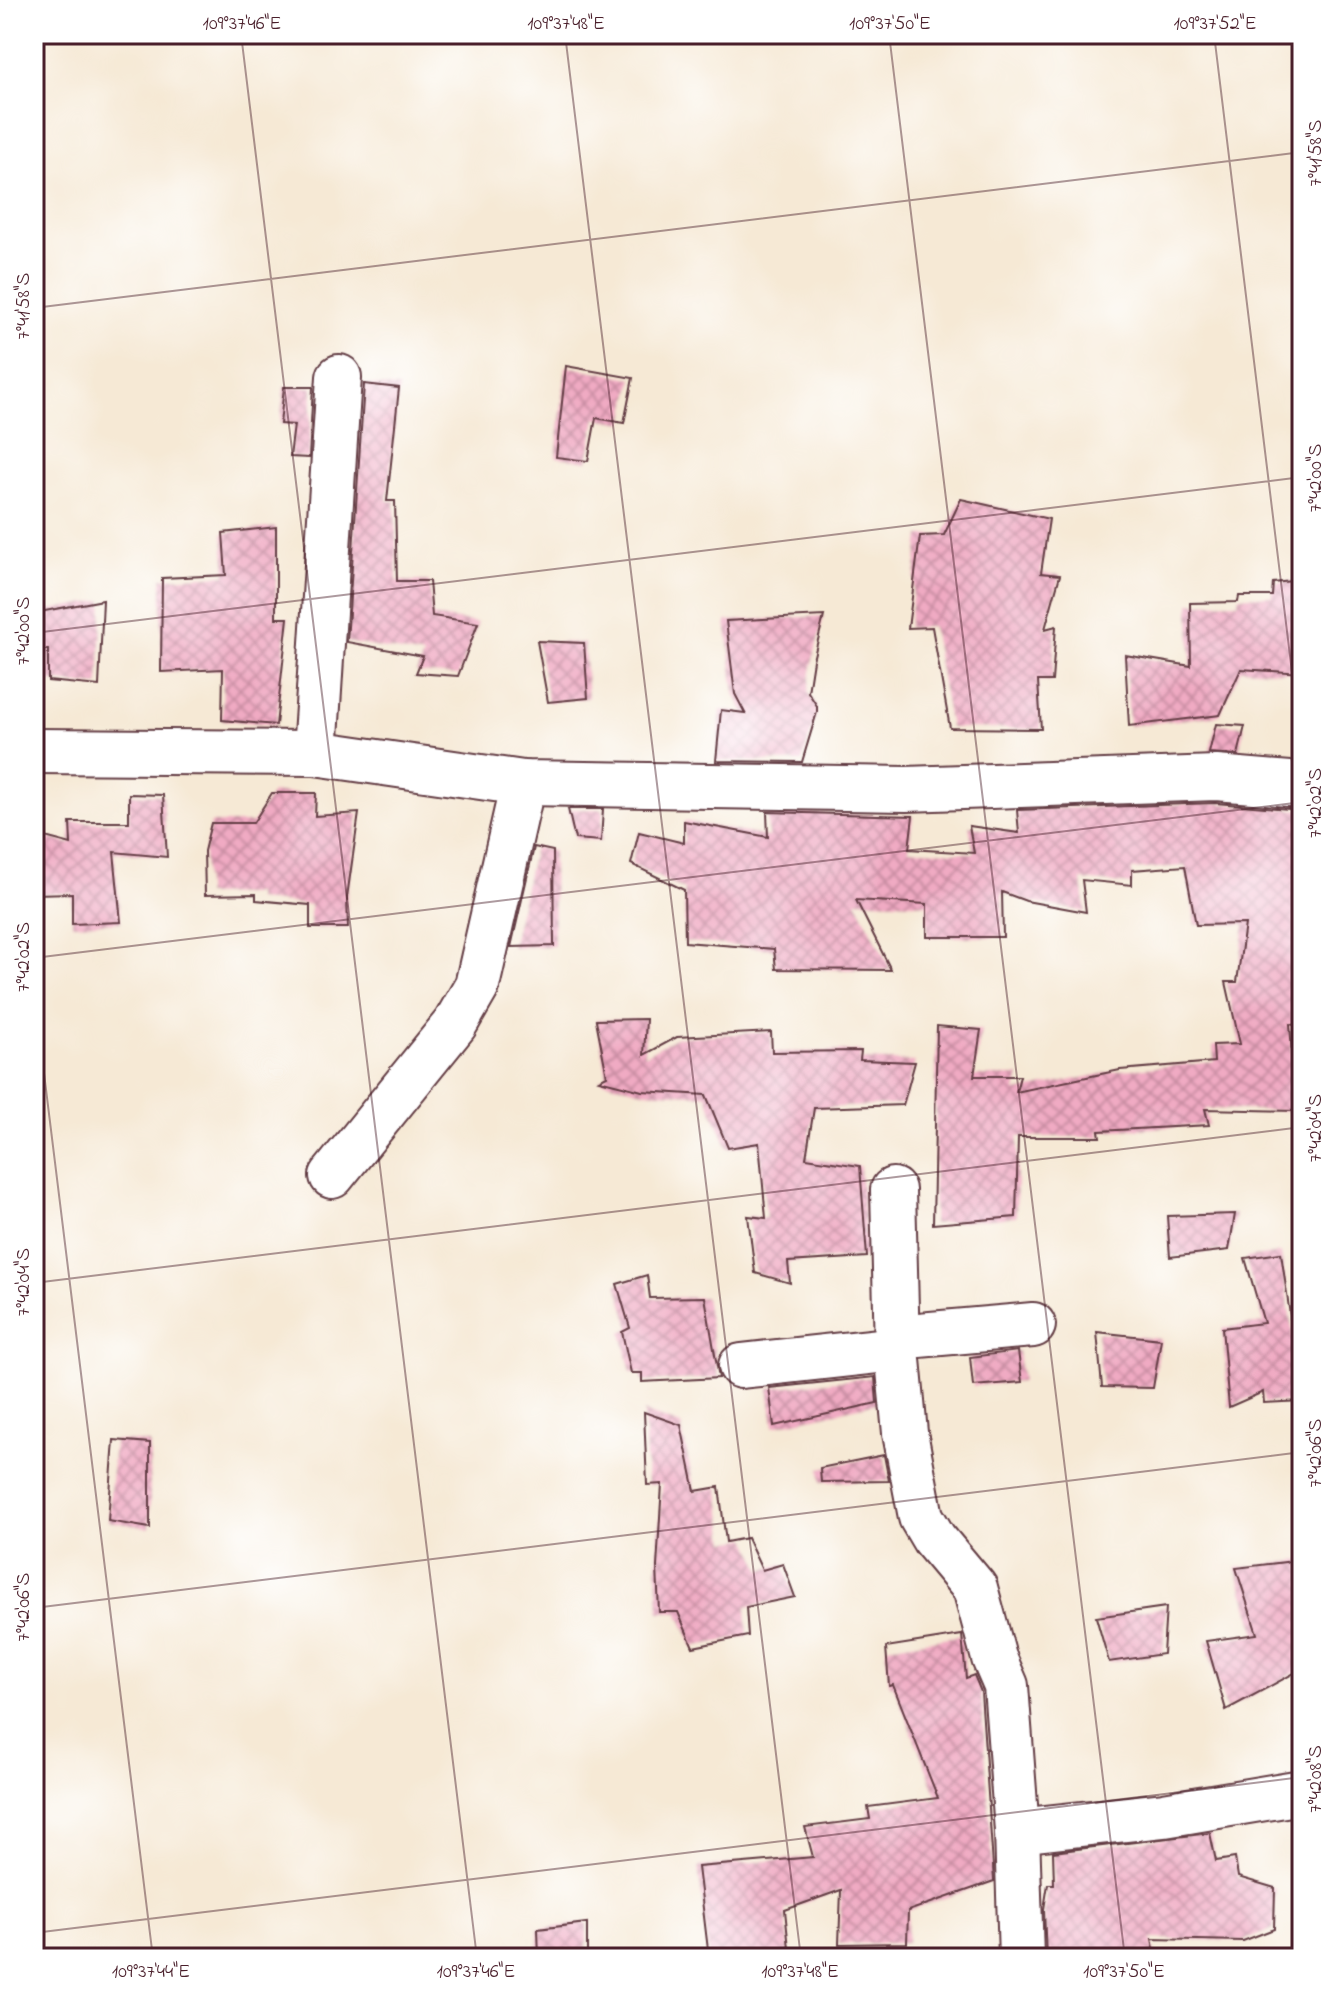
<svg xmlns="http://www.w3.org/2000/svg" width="1336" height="1992" font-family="'Indie Flower',sans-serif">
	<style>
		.building { fill: url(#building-cross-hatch) }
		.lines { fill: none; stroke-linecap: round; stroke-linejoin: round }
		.minor-casing { stroke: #643d44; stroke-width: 48 }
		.minor { stroke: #fff; stroke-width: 44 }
		.ticks { fill: none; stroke: #4a1f2b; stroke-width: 2; stroke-opacity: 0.45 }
		.neatline { fill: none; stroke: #4a1f2b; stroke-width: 3 }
		.ticks-label { font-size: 20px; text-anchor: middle; fill: #4a1f2b }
	</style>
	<defs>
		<pattern id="building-cross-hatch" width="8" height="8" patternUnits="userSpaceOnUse" patternTransform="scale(2)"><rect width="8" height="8" fill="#f0aac3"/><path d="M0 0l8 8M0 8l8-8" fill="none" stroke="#c48a9f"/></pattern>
	</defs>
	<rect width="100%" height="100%" fill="#fff"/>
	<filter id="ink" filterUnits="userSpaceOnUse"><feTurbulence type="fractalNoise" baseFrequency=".0125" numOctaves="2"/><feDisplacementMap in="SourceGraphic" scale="16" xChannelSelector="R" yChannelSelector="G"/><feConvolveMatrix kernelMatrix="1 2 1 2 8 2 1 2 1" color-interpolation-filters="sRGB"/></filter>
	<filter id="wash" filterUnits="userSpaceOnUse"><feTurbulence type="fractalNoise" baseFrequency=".006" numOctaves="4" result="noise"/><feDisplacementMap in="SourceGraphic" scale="32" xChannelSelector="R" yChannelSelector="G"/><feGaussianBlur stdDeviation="1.8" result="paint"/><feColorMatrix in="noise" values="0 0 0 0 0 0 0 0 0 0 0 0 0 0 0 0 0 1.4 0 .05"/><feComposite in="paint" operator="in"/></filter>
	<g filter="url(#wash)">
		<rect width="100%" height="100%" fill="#f6e9d5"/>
		<g id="blocks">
			<g class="building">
				<polygon points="566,366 633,378 624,423 596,418 588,461 556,457"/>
				<polygon points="364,384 399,388 387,501 395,501 397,581 429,581 432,616 478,623 458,676 416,673 423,656 347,642"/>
				<polygon points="284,387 313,387 309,458 290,457 294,425 280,424"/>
				<polygon points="961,499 1049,519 1041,573 1060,575 1045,629 1056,626 1052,681 1038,681 1041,729 950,728 932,627 908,628 920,536 944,535"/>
				<polygon points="276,527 276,618 288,618 276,725 222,720 223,669 161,672 162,578 226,575 223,533"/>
				<polygon points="1302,580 1302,673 1241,669 1220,715 1129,726 1125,655 1191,666 1190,603 1238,602 1239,596 1272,596 1273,583"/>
				<polygon points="103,600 99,686 48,681 48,650 34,650 34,613"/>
				<polygon points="824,616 813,660 808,692 817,706 817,712 802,762 716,761 721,710 745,713 735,694 726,621"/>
				<polygon points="537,641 584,643 588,698 548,702"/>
				<polygon points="1216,724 1245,726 1238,755 1209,753"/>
				<polygon points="272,793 316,793 315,816 359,813 347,897 348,928 310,928 310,905 256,900 256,894 205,895 204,851 211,823 253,823"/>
				<polygon points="129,794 163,795 167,857 114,852 121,922 72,924 72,893 34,894 34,834 71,844 70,822 129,822"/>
				<polygon points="1215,803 1302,810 1302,1027 1290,1024 1296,1111 1205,1109 1209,1125 1099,1131 1100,1137 1018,1137 1016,1217 933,1224 937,1026 981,1030 974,1076 1020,1076 1016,1092 1120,1070 1214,1062 1213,1045 1240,1044 1226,982 1237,982 1245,924 1196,925 1185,866 1132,870 1132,885 1082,880 1086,912 1026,901 1002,892 1003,937 927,937 927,904 856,900 891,970 776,969 774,949 685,942 684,890 631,864 639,832 684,843 684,821 768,837 767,812 913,816 909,849 974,853 969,826 1019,833 1017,810"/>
				<polygon points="568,809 603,809 601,841 575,839"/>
				<polygon points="534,847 553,851 554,946 511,947"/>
				<polygon points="646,1019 644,1055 677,1037 771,1032 772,1052 861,1051 860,1060 915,1062 903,1105 814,1108 806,1158 860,1166 867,1257 788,1262 790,1283 755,1273 748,1216 766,1218 759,1143 728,1148 706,1095 642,1091 599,1080 607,1076 596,1020"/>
				<polygon points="1235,1214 1229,1250 1170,1257 1167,1216"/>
				<polygon points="1281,1253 1294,1343 1302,1342 1302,1401 1264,1403 1263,1392 1229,1407 1222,1328 1264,1323 1245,1258"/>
				<polygon points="647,1275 650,1298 705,1297 719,1378 642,1382 642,1373 631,1373 622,1332 630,1328 617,1284"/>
				<polygon points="1097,1332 1161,1339 1153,1388 1102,1387"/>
				<polygon points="1018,1351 1022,1382 973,1386 970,1357"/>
				<polygon points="875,1377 877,1403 774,1426 769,1388"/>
				<polygon points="644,1412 681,1425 695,1491 719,1487 726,1542 747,1538 762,1570 783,1564 795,1597 746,1607 748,1636 693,1647 678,1612 659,1612 657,1567 662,1484 647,1485"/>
				<polygon points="114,1440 150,1443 150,1528 108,1521"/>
				<polygon points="884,1455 889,1481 821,1482 820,1468"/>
				<polygon points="1302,1560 1302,1669 1226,1710 1206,1641 1257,1634 1236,1568"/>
				<polygon points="1166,1607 1163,1654 1109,1662 1096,1617"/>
				<polygon points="962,1635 966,1678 974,1675 981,1692 994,1881 908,1911 907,1943 839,1944 841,1890 785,1910 790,1958 709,1958 698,1867 813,1857 805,1827 870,1819 868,1807 938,1798 893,1685 889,1686 886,1647"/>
				<polygon points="1210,1833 1216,1861 1235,1858 1238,1877 1275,1888 1274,1929 1243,1941 1152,1939 1156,1958 1046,1958 1044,1909 1048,1884 1054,1884 1053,1852"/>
				<polygon points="587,1923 587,1958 539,1958 538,1929"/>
			</g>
		</g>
	</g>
	<g filter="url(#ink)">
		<use href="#blocks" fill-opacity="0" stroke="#643d44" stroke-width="2"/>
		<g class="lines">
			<defs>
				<g id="minor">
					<polyline points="34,751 315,753 523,783 906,789 1216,778 1302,785"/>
					<polyline points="315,753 339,377"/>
					<polyline points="332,1176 455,1024 477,986 523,783"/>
					<polyline points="893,1190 897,1349 905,1433 921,1517 934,1539 975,1588 994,1658 1006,1686 1017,1831 1021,1958"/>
					<polyline points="896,1337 1033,1325"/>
					<polyline points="741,1366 897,1349"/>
					<polyline points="1017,1831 1164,1815 1302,1792"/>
				</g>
			</defs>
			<use href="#minor" class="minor-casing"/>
			<use href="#minor" class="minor"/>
		</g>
	</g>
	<path class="ticks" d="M241,34l236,1924M565,34l236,1924M889,34l236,1924M1214,34l88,720M34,308l1268,-156M34,633l1268,-156M34,958l1268,-156M34,992l119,966M34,1283l1268,-156M34,1608l1268,-156M34,1933l1268,-156"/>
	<rect width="1336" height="1992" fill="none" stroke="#fff" stroke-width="88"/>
	<rect x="44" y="44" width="1248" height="1904" class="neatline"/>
	<g class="ticks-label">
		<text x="242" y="29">109°37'46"E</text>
		<text x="566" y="29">109°37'48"E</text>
		<text x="890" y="29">109°37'50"E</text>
		<text x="1215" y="29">109°37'52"E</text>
		<text transform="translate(1314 153) rotate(-90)" y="7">7°41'58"S</text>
		<text transform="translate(22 306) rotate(-90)" y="7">7°41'58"S</text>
		<text transform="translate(1314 478) rotate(-90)" y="7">7°42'00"S</text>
		<text transform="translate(22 631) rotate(-90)" y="7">7°42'00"S</text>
		<text transform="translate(1314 803) rotate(-90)" y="7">7°42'02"S</text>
		<text transform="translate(22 957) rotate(-90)" y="7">7°42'02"S</text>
		<text transform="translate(1314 1128) rotate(-90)" y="7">7°42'04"S</text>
		<text transform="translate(22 1282) rotate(-90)" y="7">7°42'04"S</text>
		<text transform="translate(1314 1453) rotate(-90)" y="7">7°42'06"S</text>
		<text transform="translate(22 1607) rotate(-90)" y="7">7°42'06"S</text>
		<text transform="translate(1314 1779) rotate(-90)" y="7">7°42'08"S</text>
		<text x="151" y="1977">109°37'44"E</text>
		<text x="476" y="1977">109°37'46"E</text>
		<text x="800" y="1977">109°37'48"E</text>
		<text x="1124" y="1977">109°37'50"E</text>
	</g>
</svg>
